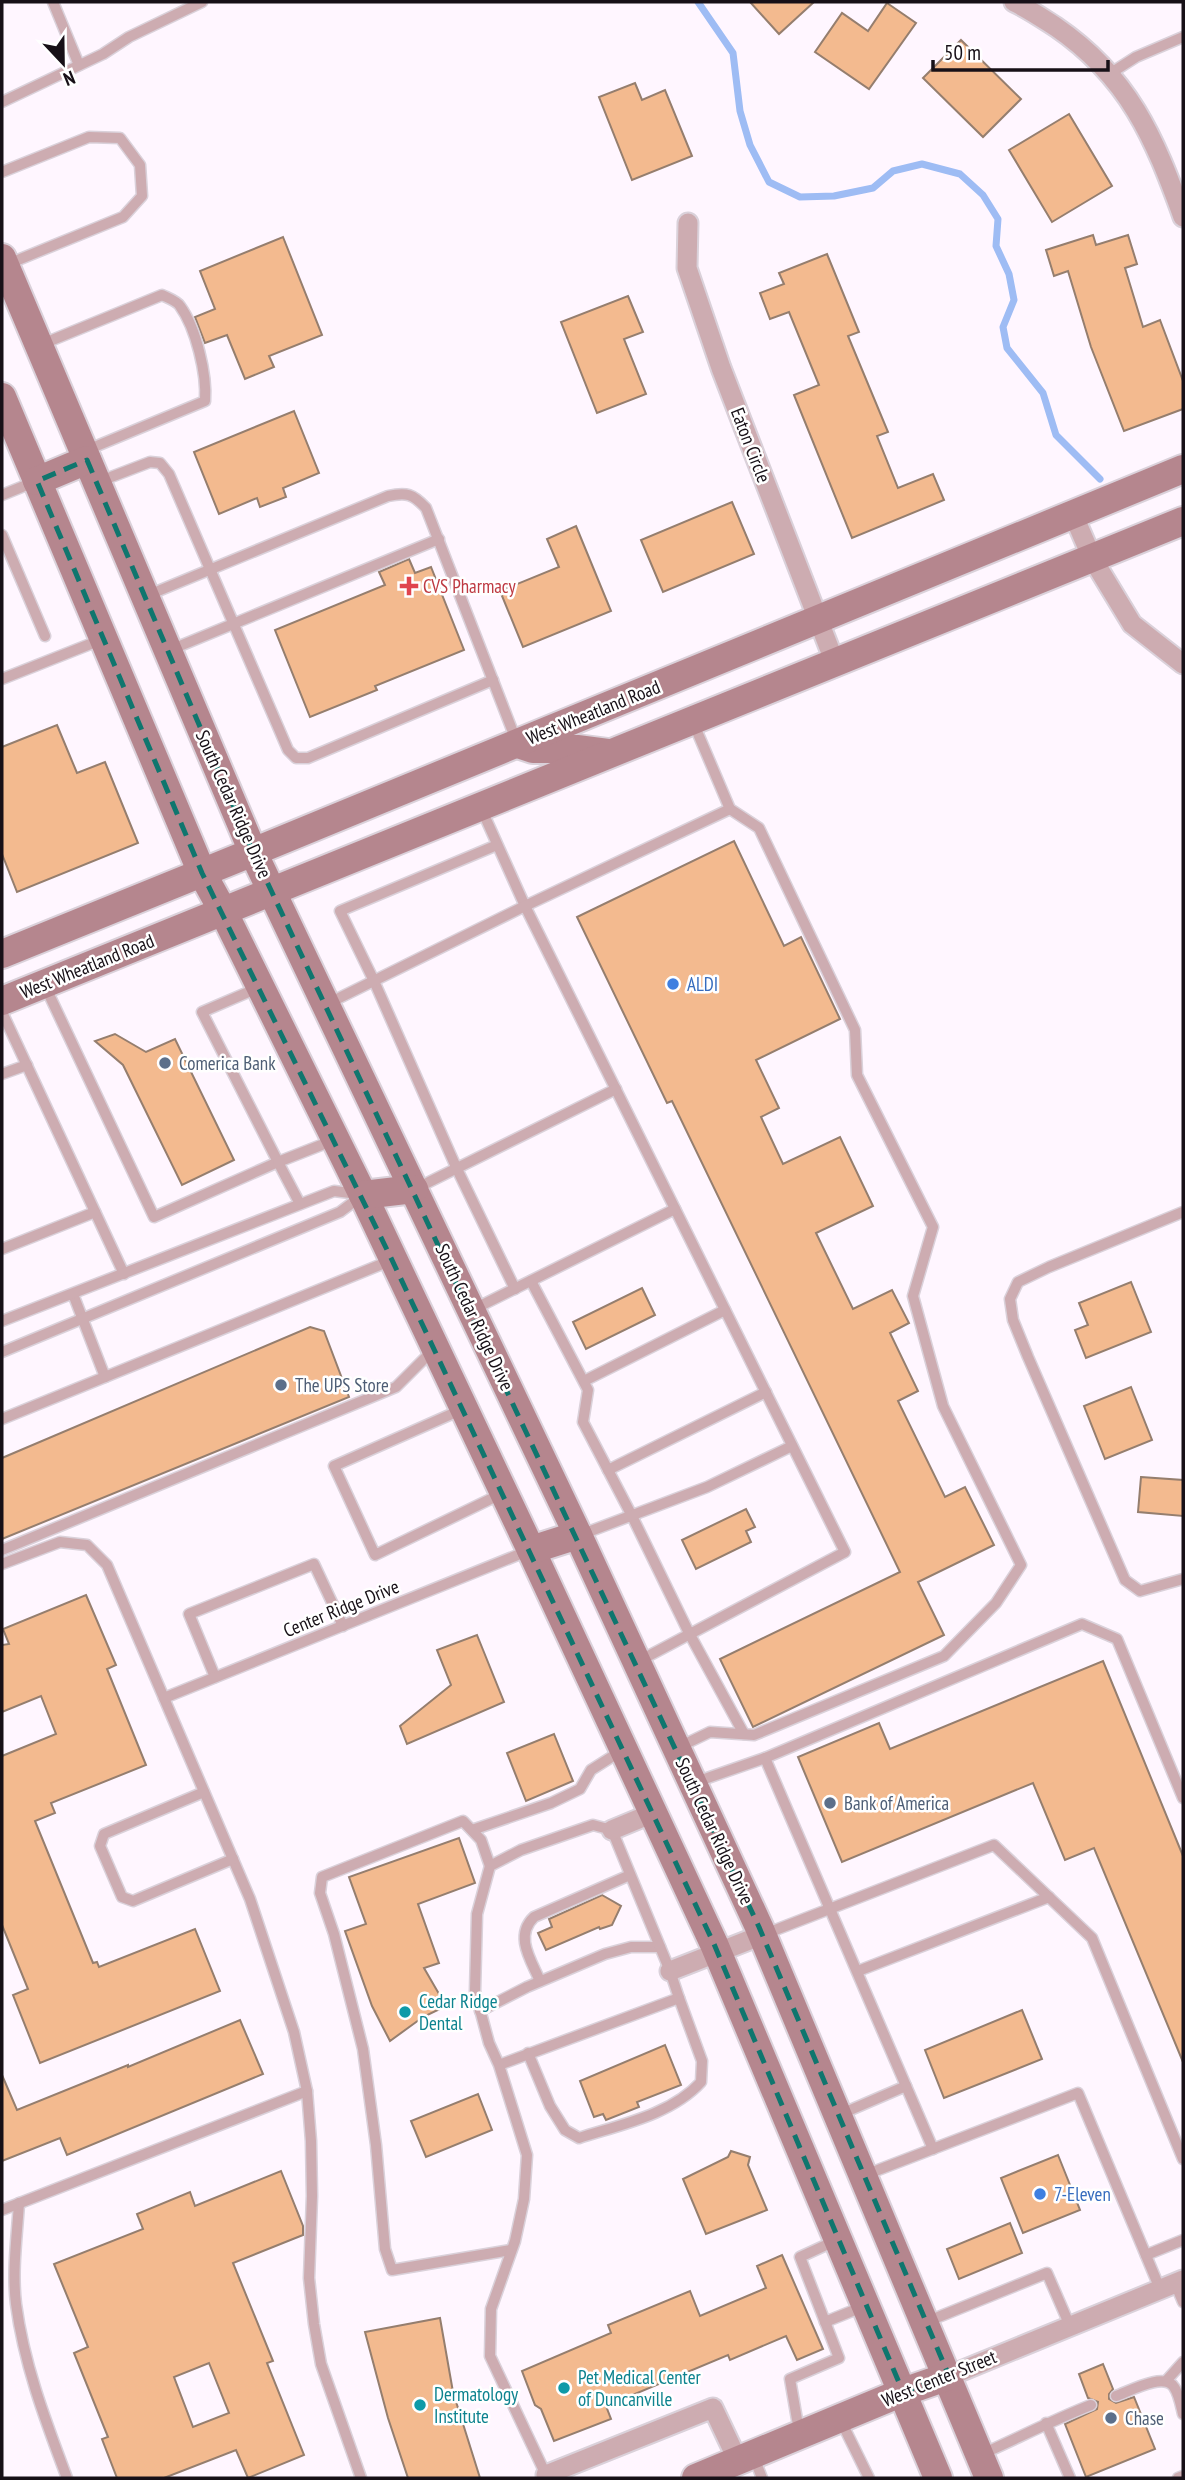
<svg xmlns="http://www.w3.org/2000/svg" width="1185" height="2480" font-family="'PT Sans Narrow',sans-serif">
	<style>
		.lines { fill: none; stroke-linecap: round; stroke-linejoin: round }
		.stream { stroke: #9ebcf4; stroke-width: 7 }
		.building { fill: #f3ba8f; stroke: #957e6e; stroke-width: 2; fill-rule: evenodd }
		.lane-casing { stroke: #dad1da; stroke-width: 13 }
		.street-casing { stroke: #dad1da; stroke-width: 23 }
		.secondary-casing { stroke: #dad1da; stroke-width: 32 }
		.lane { stroke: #cdacb1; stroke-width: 10 }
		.street { stroke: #cdacb1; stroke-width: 19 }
		.secondary { stroke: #b5868e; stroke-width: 28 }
		.marked { fill: none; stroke: #0f766e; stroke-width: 5; stroke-dasharray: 14 9; stroke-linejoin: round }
		.health-dot { fill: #e0444e; stroke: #fff; stroke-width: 2.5 }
		.shop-dot { fill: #3f7fe0; stroke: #fff; stroke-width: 2.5 }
		.service-dot { fill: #5c6f8a; stroke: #fff; stroke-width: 2.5 }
		.culture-dot { fill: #0f9aa8; stroke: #fff; stroke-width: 2.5 }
		.labels { text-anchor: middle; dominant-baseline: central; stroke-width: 5; stroke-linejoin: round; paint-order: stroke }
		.street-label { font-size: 19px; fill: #171017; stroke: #fff }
		.health-label { font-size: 19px; fill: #be3a42; stroke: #fff; text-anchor: start }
		.shop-label { font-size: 19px; fill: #366cbe; stroke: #fff; text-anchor: start }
		.service-label { font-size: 19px; fill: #4e5e75; stroke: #fff; text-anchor: start }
		.culture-label { font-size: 19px; fill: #0d838f; stroke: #fff; text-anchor: start }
	</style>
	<rect width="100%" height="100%" fill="#fff6ff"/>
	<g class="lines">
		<polyline class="stream" points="698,2 733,53 740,111 750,145 769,182 800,197 834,196 873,188 893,171 922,164 960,174 983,195 998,219 996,246 1009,274 1014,300 1003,327 1007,348 1043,393 1056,435 1100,479"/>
	</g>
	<g class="building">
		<polygon points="750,2 814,2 779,34"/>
		<polygon points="887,3 916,23 869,89 815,52 842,13 868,31"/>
		<polygon points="961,40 1021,99 983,137 923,78"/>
		<polygon points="635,83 642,100 665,90 692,156 632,180 599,97"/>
		<polygon points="1069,114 1112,186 1052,222 1009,150"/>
		<polygon points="1093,235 1096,245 1128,235 1137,264 1125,268 1143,327 1160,320 1183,381 1183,409 1124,431 1091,347 1068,271 1054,276 1046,250"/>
		<polygon points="283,237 322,335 269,356 274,367 245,379 227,335 205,343 195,317 215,309 200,271"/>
		<polygon points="827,254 859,332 848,336 888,432 877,436 898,488 933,474 944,500 852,538 794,395 819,385 789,312 770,319 760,293 784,284 779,273"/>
		<polygon points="628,296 643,332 624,339 646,394 597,413 561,322"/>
		<polygon points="294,411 319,473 283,488 286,497 260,507 257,498 219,514 194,452"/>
		<polygon points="732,502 754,554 663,592 641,540"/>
		<polygon points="576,526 611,611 523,647 500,591 559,567 547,539"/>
		<polygon points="409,559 415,573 431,567 464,650 375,686 377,690 310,717 275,630 385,585 379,572"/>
		<polygon points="57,725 77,773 105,762 138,843 17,892 2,854 2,747"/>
		<polygon points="734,841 784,946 801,937 840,1019 756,1060 779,1108 761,1117 783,1164 840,1137 873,1206 816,1233 853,1309 892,1290 909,1323 890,1333 918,1391 898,1401 945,1497 965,1487 994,1545 918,1582 944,1635 753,1727 720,1659 900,1572 672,1101 667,1103 577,917"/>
		<polygon points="115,1034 146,1052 175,1039 234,1160 182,1185 123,1065 95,1041"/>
		<polygon points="1131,1282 1151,1332 1086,1358 1075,1330 1088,1325 1079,1303"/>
		<polygon points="642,1288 655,1315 586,1349 573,1322"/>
		<polygon points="310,1327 324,1331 349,1397 2,1539 2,1458"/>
		<polygon points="1131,1387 1152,1440 1105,1459 1084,1406"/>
		<polygon points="1141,1477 1183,1480 1183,1516 1138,1512"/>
		<polygon points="746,1509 755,1527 746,1531 751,1542 696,1569 682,1540"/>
		<polygon points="86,1595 116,1665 107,1669 146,1765 51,1803 55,1813 35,1821 93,1963 97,1962 99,1967 195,1929 220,1991 40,2063 13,1995 28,1989 2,1925 2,1756 56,1734 41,1696 2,1712 2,1645 9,1644 3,1629"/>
		<polygon points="477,1635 504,1702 407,1744 400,1726 451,1685 437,1650"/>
		<polygon points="1103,1661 1183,1856 1183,2062 1094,1848 1065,1860 1033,1783 842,1862 798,1757 879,1723 890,1749"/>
		<polygon points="554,1734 573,1781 526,1801 507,1753"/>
		<polygon points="459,1838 475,1883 418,1904 439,1963 424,1968 446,2006 423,2017 390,2041 372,2006 345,1931 366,1924 349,1877"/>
		<polygon points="602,1895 621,1906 612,1925 600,1929 599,1927 546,1950 538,1933 552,1927 549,1919"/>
		<polygon points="1022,2010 1042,2059 944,2098 925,2050"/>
		<polygon points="240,2020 263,2074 67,2155 60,2138 2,2161 2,2075 17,2110 128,2065 128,2067"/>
		<polygon points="665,2045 681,2085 637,2102 639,2107 606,2120 603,2114 594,2117 580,2081"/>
		<polygon points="478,2094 492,2130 426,2157 411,2121"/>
		<polygon points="731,2151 750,2157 748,2165 767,2210 706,2234 683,2179 728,2157"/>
		<polygon points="1058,2155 1080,2210 1023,2233 1001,2178"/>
		<path d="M281,2171l22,55v9l-70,28 40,98 -6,2 37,92 -56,23 -12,-28 -72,28h-47l-15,-39 6,-2 -34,-84 14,-6 -34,-83 89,-35 -6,-15 53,-22 5,14zM209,2363l20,50 -36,14 -19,-50z"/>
		<polygon points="1010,2223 1022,2253 959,2279 947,2249"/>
		<polygon points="782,2255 823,2349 797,2360 786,2336 730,2360 728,2355 606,2406 611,2419 554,2441 541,2409 535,2405 522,2371 611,2333 608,2325 690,2291 700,2316 766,2288 757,2266"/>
		<polygon points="440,2318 453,2392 480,2478 408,2478 388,2418 365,2332"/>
		<polygon points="1103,2364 1113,2389 1109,2394 1109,2399 1116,2403 1134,2397 1155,2449 1086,2477 1065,2424 1097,2409 1098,2402 1088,2398 1079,2374"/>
	</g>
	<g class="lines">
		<defs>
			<g id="lane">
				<polyline points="53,2 79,65"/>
				<polyline points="1111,73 1136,57 1183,37"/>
				<polyline points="2,102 103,54 129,37 202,2"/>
				<polyline points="2,172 89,137 120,138 140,165 142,196 123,217 8,264"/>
				<path d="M40,345l122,-50c6,3 15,6 18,11 16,22 27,68 25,95l-118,49"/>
				<polyline points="98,482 150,462 160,463 169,474 288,750 296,758 308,758 493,680"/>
				<polyline points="2,495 34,482"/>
				<polyline points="2,535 45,636"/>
				<path d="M146,596l242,-100c19,-4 25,-2 38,12l90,232"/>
				<polyline points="170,650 439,539"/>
				<polyline points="2,679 103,639"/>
				<polyline points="481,808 525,906 845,1552 637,1662"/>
				<polyline points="497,845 340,911 374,981 456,1167 515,1289"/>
				<polyline points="45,986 154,1217 278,1162 202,1012 260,987"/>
				<polyline points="327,1004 525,906 730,809"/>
				<polyline points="2,1012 124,1274"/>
				<polyline points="2,1074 27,1065"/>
				<polyline points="415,1189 616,1089"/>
				<polyline points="300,1204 278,1162 334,1140"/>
				<polyline points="1183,1212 1049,1267 1018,1282 1010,1299 1013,1320 1028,1357 1125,1580 1140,1591 1183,1579"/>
				<polyline points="2,1249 95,1212"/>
				<polyline points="531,1281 588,1390 583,1422 632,1516 689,1633 744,1734"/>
				<polyline points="73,1294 105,1377"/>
				<polyline points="472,1310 675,1209"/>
				<polyline points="2,1321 334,1191 358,1194"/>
				<polyline points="2,1352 340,1212 360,1197"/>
				<polyline points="584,1381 725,1310"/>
				<polyline points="463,1409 334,1466 375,1555 501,1494"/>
				<polyline points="2,1419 392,1260"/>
				<polyline points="608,1470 766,1392"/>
				<polyline points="580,1535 707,1487 792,1446"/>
				<polyline points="2,1550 396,1387 433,1350"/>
				<polyline points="2,1564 60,1542 87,1545 107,1565 250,1899 294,2032 307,2091 311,2141 312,2196 309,2278 314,2324 321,2364 361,2478"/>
				<polyline points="215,1677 189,1614 314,1564 343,1626"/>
				<polyline points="164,1698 530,1550"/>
				<polyline points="679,1747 710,1732 754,1735 944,1656 996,1603 1021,1565 943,1406 913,1296 933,1227 857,1075 855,1030 759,828 730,809 693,722"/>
				<polyline points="765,1758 1082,1624 1117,1639 1183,1798"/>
				<polyline points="696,1782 765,1758 906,2086"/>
				<polyline points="204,1792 104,1834 100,1846 122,1897 133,1901 233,1859"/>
				<polyline points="472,1830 551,1803 580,1789 591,1770 621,1751"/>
				<polyline points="490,1866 481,1840 463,1821 322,1877 320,1893 334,1934 363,2049 376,2145 385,2249 392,2270 511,2250"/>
				<polyline points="765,1934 994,1845 1092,1938 1183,2159"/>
				<polyline points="858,1971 1049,1897"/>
				<path d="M540,1981c-9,-21 -26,-45 -6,-64l96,-42"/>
				<polyline points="480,2011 527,1987 605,1954 631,1947 660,1947"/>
				<path d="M528,2053l22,53 15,24 14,8c40,-13 92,-23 122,-56l1,-21 -23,-63"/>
				<polyline points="499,2065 679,1998 670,1971 612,1830 593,1825 521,1850 490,1866 477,1914 475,1991 489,2043 499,2065 527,2155 524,2199 515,2241 491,2309 490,2356 546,2475"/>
				<polyline points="841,2114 906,2086 933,2149"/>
				<polyline points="865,2175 1078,2093 1160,2289"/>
				<path d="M19,2203c-2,33 -7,68 -3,101 8,61 30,118 51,174"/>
				<polyline points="2,2210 307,2091"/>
				<polyline points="1146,2255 1183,2240"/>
				<polyline points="1175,2283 1183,2302"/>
				<polyline points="825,2322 862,2307"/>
				<polyline points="926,2322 1047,2273 1070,2326"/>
				<polyline points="1166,2381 1183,2362"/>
				<path d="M1116,2396c14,-5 48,-24 58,-9 5,7 7,19 9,27"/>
				<polyline points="840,2419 869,2478"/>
				<polyline points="1046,2423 1070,2478"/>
				<polyline points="799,2431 790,2379 839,2358 800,2257 837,2240"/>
				<polyline points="753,2455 762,2478"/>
				<path d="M980,2455c38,-17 73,-35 111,-50"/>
				<polyline points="1178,2478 1183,2476"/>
			</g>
			<g id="street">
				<path d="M1014,2c15,7 28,16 42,25 73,50 98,110 127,190"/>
				<polyline points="688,223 687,268 721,368 835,663"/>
				<polyline points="1073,514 1092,558 1132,624 1183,664"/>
				<polyline points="612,1830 653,1813"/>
				<polyline points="670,1971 762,1935"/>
				<polyline points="949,2376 1183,2280"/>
				<polyline points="548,2478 546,2475 713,2408 738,2461"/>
			</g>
			<g id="secondary">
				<polyline points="2,258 253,852 578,1535 759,1927 989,2478"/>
				<polyline points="2,397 202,873 223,911 363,1195 531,1550 714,1944 938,2478"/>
				<polyline points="37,481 87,460"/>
				<polyline points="518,744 533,749 577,749 608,753"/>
				<polyline points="2,954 253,852 1183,469"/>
				<polyline points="2,1001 1183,521"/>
				<polyline points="363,1195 414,1189"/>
				<polyline points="531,1550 578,1535"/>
				<polyline points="696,2478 903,2392 949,2376"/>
			</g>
		</defs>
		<use href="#lane" class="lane-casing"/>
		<use href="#street" class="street-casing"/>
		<use href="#secondary" class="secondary-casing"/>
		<use href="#lane" class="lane"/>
		<use href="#street" class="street"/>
		<use href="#secondary" class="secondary"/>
	</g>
	<path class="marked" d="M87,460l166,392 506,1075 190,449 -46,16 -189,-448 -322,-684 -190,-387 -165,-392z"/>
	<path class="health-dot" d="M405.5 575.5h7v7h7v7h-7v7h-7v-7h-7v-7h7z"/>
	<g class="shop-dot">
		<circle cx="673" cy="984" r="7"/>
		<circle cx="1040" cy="2194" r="7"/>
	</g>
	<g class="service-dot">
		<circle cx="165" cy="1063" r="7"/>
		<circle cx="281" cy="1385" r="7"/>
		<circle cx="830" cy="1803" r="7"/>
		<circle cx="1111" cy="2418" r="7"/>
	</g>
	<g class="culture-dot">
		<circle cx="405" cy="2012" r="7"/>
		<circle cx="564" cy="2388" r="7"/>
		<circle cx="420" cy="2405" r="7"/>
	</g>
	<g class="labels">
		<g class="street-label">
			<text transform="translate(751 445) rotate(69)">Eaton Circle</text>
			<text transform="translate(593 712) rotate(-22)">West Wheatland Road</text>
			<text transform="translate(234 804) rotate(66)">South Cedar Ridge Drive</text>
			<text transform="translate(87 966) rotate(-22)">West Wheatland Road</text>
			<text transform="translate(475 1317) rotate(65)">South Cedar Ridge Drive</text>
			<text transform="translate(341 1608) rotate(-22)">Center Ridge Drive</text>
			<text transform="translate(715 1831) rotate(65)">South Cedar Ridge Drive</text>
			<text transform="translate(939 2378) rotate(-22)">West Center Street</text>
		</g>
		<g class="health-label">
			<text x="423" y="586">CVS Pharmacy</text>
		</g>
		<g class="shop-label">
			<text x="687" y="984">ALDI</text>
			<text x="1054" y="2194">7-Eleven</text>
		</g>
		<g class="service-label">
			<text x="179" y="1063">Comerica Bank</text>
			<text x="295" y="1385">The UPS Store</text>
			<text x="844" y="1803">Bank of America</text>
			<text x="1125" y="2418">Chase</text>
		</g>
		<g class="culture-label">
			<text x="419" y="2001">Cedar Ridge<tspan x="419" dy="22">Dental</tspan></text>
			<text x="578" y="2377">Pet Medical Center<tspan x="578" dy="22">of Duncanville</tspan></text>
			<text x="434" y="2394">Dermatology<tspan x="434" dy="22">Institute</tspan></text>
		</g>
	</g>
	<rect width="1185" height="2480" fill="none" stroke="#171017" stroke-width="7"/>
	<g transform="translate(63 63) rotate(158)" stroke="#ffffff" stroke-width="5" paint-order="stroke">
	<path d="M0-5L12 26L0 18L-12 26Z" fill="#171017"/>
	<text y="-10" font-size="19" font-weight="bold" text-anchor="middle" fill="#171017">N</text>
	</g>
	<path d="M933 60v10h175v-10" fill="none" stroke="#171017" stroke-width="3.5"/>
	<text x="944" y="60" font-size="21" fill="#171017" stroke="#ffffff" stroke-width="5" paint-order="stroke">50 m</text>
</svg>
